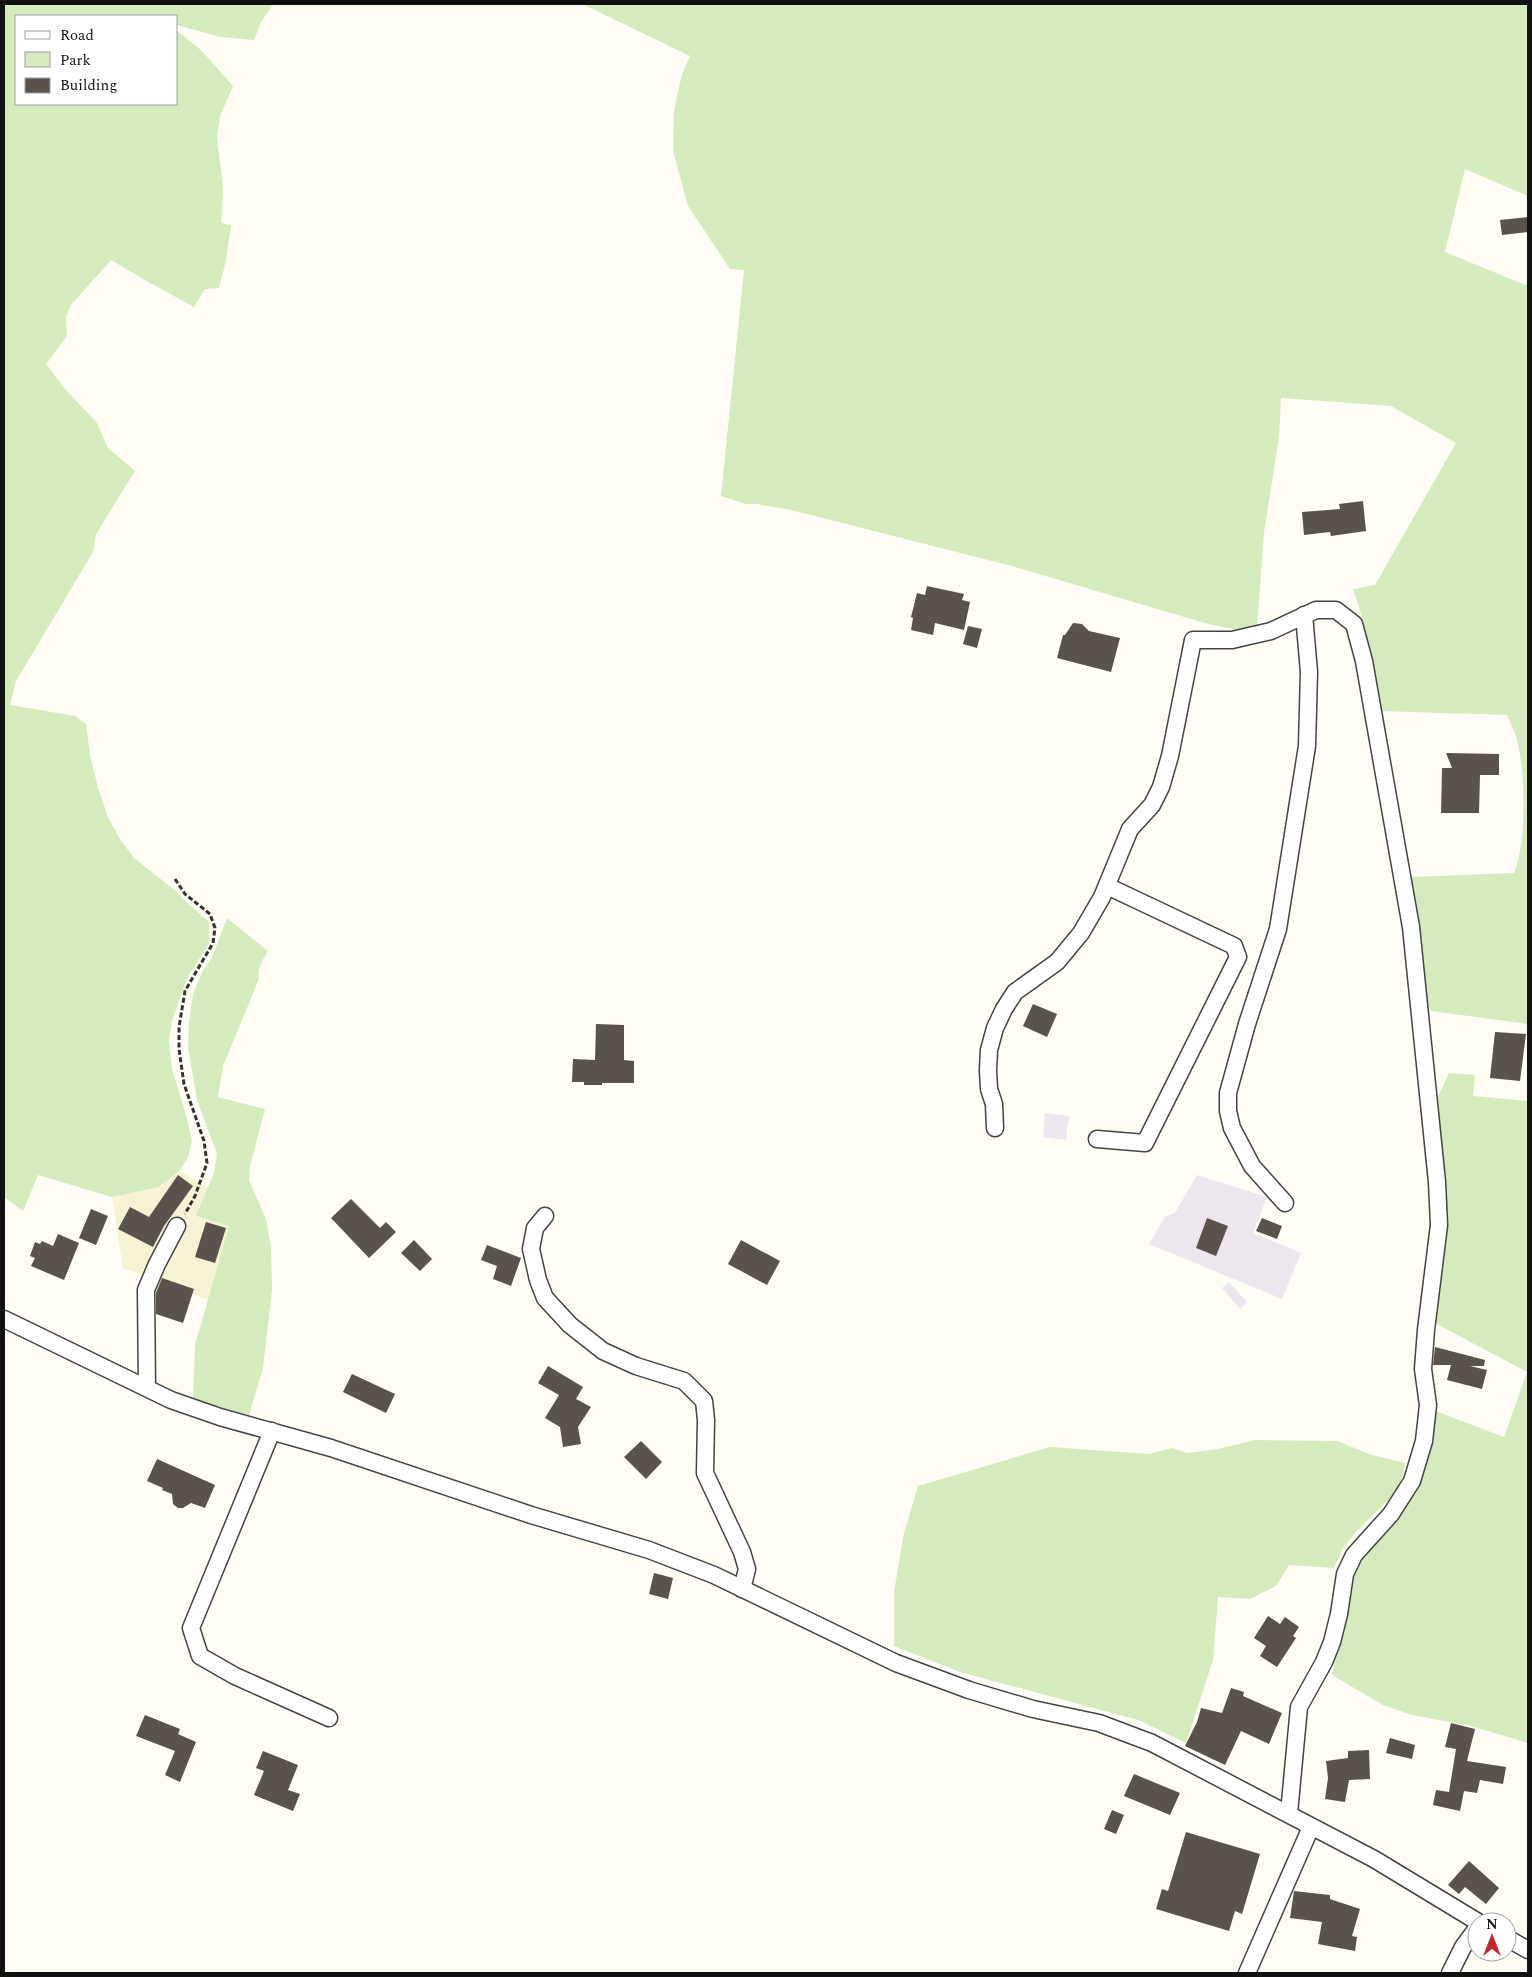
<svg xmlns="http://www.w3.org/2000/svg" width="1532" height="1977" font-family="Spectral,serif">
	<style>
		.industrial { fill: #eee6ef }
		.farmland { fill: #f6f3d4 }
		.green { fill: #d5ebbd }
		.building { fill: #5a524d }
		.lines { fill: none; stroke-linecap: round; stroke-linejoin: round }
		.minor-casing { stroke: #444; stroke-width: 19 }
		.path { stroke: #333; stroke-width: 3; stroke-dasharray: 5 2.5; stroke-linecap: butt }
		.minor { stroke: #fff; stroke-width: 16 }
	</style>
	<rect width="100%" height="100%" fill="#fffdf5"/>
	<g class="industrial">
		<polygon points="1045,1113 1069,1116 1066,1140 1043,1137"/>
		<polygon points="1197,1175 1267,1197 1253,1233 1301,1253 1282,1299 1149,1244 1165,1217 1175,1213"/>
		<polygon points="1229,1282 1247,1302 1240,1309 1222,1288"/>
	</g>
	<polygon class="farmland" points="179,1171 209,1188 196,1216 229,1226 209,1300 123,1268 112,1197 159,1187"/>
	<g class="green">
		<polygon points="4,4 273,4 261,22 254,40 221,37 176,25 176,16 16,16 16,104 176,104 176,30 201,50 233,86 220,116 217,138 223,186 221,223 231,225 226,260 219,288 205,289 194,307 150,283 111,260 71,305 66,316 67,336 46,364 65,389 97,423 108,448 135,471 96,534 93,552 16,681 10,705 75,716 86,724 90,755 98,788 108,817 119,838 134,858 177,892 184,900 209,922 209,944 187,978 172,1021 169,1041 172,1069 187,1118 192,1141 188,1158 179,1171 159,1187 112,1197 38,1175 23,1211 4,1197"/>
		<path d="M582,4h946v192l-63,-27 -20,83 83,34v738l-97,-13 -6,-9 -14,-125 103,-4c13,-31 11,-96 4,-129 -2,-10 -7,-20 -11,-29l-126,-4 -20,-98 -8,-24 22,-4 81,-142 -65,-37 -110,-8 -2,39 -15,95 -7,95 -19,3 -30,-6 -200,-59 -217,-55 -34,-6h-11l-25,-8 23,-226 -14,-1 -42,-63 -15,-55 1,-40 8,-37 8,-18z"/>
		<path d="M227,918l41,33c-5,8 -11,18 -9,28l-36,87 -5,31 47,12 -15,57 -1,14 17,39 5,29 1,42 -9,78 -14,47 -56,-16 2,-54 34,-119 -33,-10 18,-43 3,-19 -20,-54 -9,-52 1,-26 4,-28 9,-22 10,-14z"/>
		<polygon points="1449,1073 1475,1075 1473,1096 1528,1101 1528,1743 1471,1726 1412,1715 1383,1705 1332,1675 1339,1642 1347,1619 1348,1594 1351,1572 1360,1556 1414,1491 1426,1462 1433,1425 1430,1409 1504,1437 1527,1372 1429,1320 1445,1249 1447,1209 1435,1103"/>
		<polygon points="1255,1440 1337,1441 1372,1455 1406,1463 1400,1483 1391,1497 1357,1531 1343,1548 1334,1568 1289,1565 1276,1586 1250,1599 1218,1597 1213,1660 1186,1743 1138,1720 960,1672 894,1646 894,1592 904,1533 918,1486 1050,1447 1149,1454 1172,1448 1187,1453 1218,1449"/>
	</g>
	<g class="building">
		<polygon points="1528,217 1528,232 1502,235 1500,220"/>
		<polygon points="1363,501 1366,531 1331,536 1330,532 1304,535 1302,512 1340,509 1339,504"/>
		<polygon points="927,586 964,594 962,600 970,602 964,630 935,623 933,635 911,630 913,618 911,617 917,593 925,595"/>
		<polygon points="1073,623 1082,624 1089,631 1120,638 1111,672 1057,658 1063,635 1065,635"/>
		<polygon points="968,626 982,629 977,648 963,644"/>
		<polygon points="1446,753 1499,754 1499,775 1480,775 1479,813 1441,813 1442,768 1452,768"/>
		<polygon points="1033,1004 1057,1014 1047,1037 1023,1026"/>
		<polygon points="596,1024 624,1025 624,1060 634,1061 634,1083 602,1083 602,1085 584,1085 584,1082 572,1082 573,1059 595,1060"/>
		<polygon points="1495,1032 1526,1034 1520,1081 1490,1078"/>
		<polygon points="178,1175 193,1186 164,1226 153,1247 118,1229 130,1207 149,1217"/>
		<polygon points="351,1199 380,1228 386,1222 396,1232 369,1258 331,1218"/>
		<polygon points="91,1209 108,1216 96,1245 79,1238"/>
		<polygon points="1207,1218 1228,1226 1216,1256 1196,1248"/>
		<polygon points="1262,1218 1282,1226 1277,1239 1256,1231"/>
		<polygon points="206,1222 226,1228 215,1263 195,1257"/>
		<polygon points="58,1234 79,1243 64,1280 31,1266 35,1258 30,1256 35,1242 40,1244 42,1241 53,1246"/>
		<polygon points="414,1240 432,1259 420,1271 401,1253"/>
		<polygon points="741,1240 780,1261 767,1285 728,1264"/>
		<polygon points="487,1245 521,1258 511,1286 493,1279 497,1266 481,1260"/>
		<polygon points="162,1278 194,1289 183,1323 156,1314 156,1293"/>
		<polygon points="1435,1347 1485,1360 1484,1366 1470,1366 1487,1370 1482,1389 1447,1380 1451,1365 1433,1365"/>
		<polygon points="548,1366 583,1387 576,1399 591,1407 578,1427 581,1444 563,1447 560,1427 545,1418 559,1395 538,1383"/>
		<polygon points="352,1374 395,1394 386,1413 343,1392"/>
		<polygon points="641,1441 662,1462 646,1479 624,1457"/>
		<polygon points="157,1459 215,1485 205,1508 191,1503 183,1508 178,1508 173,1504 172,1494 162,1490 163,1488 147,1481"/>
		<polygon points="654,1573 673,1578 668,1599 649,1594"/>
		<polygon points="1268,1616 1280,1624 1285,1617 1299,1627 1293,1636 1296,1638 1277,1667 1260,1656 1266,1646 1254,1638"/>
		<polygon points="1231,1688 1244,1692 1243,1696 1282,1713 1269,1744 1241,1731 1225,1765 1185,1746 1197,1722 1201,1708 1222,1713"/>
		<polygon points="145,1715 180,1729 178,1734 196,1742 180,1782 165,1775 175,1751 136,1736"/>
		<polygon points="1451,1723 1475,1729 1467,1761 1506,1767 1503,1784 1480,1780 1477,1793 1464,1791 1460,1811 1433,1805 1436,1790 1449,1792 1456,1749 1445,1747"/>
		<polygon points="1390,1738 1415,1745 1412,1759 1386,1753"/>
		<polygon points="1369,1750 1370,1779 1349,1780 1345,1802 1325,1799 1328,1778 1326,1761 1348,1758 1348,1751"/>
		<polygon points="263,1751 298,1765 288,1790 300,1794 293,1811 254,1795 264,1771 256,1768"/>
		<polygon points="1134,1774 1180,1793 1170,1815 1124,1796"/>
		<polygon points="1112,1810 1124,1815 1116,1834 1104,1829"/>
		<polygon points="1186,1832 1260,1854 1242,1914 1235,1911 1229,1931 1156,1909 1162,1889 1168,1891"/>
		<polygon points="1469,1861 1499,1888 1486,1904 1465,1887 1459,1894 1448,1885"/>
		<polygon points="1294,1891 1330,1895 1330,1899 1360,1909 1352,1936 1357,1937 1355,1951 1318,1944 1322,1922 1290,1918"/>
	</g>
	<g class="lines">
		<defs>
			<g id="minor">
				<polyline points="995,1128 994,1104 989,1089 988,1070 989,1050 995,1028 1004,1009 1015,992 1057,962 1081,933 1102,897 1130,829 1152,805 1161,787 1170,756 1193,640 1232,640 1271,631 1316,610 1336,610 1354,624 1364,661 1411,927 1437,1182 1439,1225 1426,1330 1423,1369 1428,1405 1424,1441 1412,1481 1391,1514 1354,1555 1345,1574 1339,1614 1332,1642 1324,1662 1299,1707 1289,1813"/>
				<polyline points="1097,1139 1145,1143 1238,957 1234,946 1107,886"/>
				<polyline points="1285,1203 1252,1166 1232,1128 1228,1111 1228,1093 1247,1024 1278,929 1307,746 1309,672 1304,615"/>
				<polyline points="545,1216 535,1228 531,1249 538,1280 545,1298 570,1325 603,1351 636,1366 684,1381 704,1401 706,1420 705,1473 742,1552 747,1569 742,1589"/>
				<polyline points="4,1319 171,1400 220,1417 331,1448 531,1515 649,1550 714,1575 896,1663 969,1690 1033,1709 1099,1723 1152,1743 1374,1859 1478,1922"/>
				<polyline points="147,1388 146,1290 157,1264 177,1226"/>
				<polyline points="272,1431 191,1628 200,1656 235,1676 329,1718"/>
				<polyline points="1507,1938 1528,1950"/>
				<polyline points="1247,1973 1311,1827"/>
				<polyline points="1450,1973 1463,1947 1477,1928"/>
			</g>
		</defs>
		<use href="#minor" class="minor-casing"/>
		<polyline class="path" points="175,879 185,894 210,914 215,928 213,943 185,991 179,1027 179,1049 184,1084 204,1141 207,1163 195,1196 185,1214"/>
		<use href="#minor" class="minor"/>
	</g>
	<rect width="1532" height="1977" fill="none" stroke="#111111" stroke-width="10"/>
	<rect x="15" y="15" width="162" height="90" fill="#ffffff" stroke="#a0a0a0"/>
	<rect x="25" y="31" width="25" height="8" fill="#ffffff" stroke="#a0a0a0"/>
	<text x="60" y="40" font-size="15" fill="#111111">Road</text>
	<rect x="25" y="52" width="25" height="15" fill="#d5ebbd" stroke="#a0a0a0"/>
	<text x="60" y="65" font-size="15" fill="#111111">Park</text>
	<rect x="25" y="78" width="25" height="15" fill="#5a524d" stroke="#a0a0a0"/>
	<text x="60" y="90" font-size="15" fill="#111111">Building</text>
	<g transform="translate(1492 1937)"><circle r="24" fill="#ffffff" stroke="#a0a0a0"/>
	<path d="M0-4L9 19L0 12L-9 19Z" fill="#c4262e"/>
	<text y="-8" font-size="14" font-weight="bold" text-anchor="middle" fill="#111111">N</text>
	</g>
</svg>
